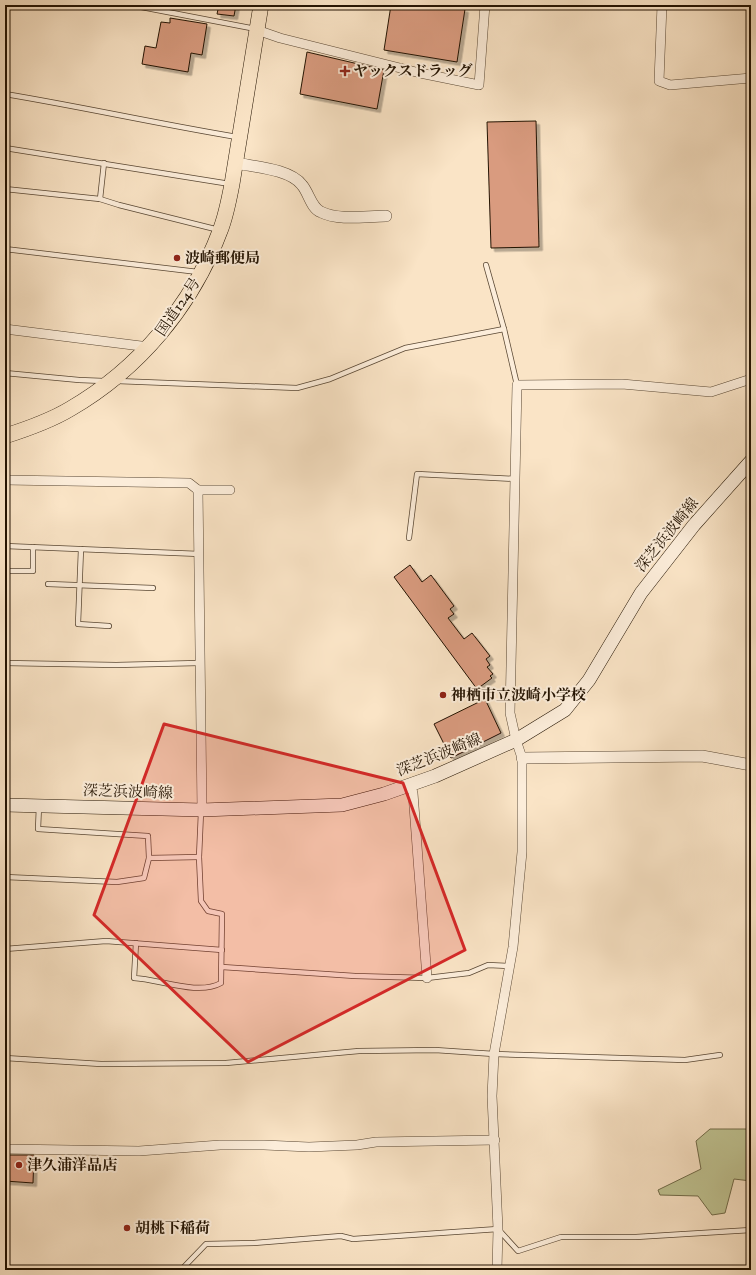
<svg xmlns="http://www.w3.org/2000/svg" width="756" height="1275" font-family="'IM FELL DW Pica','Noto Serif JP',serif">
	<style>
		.green { fill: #c0c493; stroke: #726c4a }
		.building { fill: #d99b7f; stroke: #231302; filter: url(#shadow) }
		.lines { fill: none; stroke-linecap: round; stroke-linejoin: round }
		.service-casing { stroke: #594733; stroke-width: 6 }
		.minor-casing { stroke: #594733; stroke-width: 10 }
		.tertiary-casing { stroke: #594733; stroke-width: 12 }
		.secondary-casing { stroke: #231302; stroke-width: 14 }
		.trunk-casing { stroke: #231302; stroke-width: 16 }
		.service { stroke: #fcedda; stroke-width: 4.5 }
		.minor { stroke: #fcedda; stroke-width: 9 }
		.tertiary { stroke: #fcedda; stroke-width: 11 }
		.secondary { stroke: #fcedda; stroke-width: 13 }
		.trunk { stroke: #fae4c6; stroke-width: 15 }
		.marked { fill: #d62828; fill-opacity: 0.2; stroke: #d62828; stroke-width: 3; stroke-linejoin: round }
		.poi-dot { fill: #8f2418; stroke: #fcedda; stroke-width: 1.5 }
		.labels { text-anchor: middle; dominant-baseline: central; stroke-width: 4; stroke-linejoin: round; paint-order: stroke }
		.poi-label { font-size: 15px; font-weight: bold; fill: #231302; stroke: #fcedda; text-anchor: start }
		.street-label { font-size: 15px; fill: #231302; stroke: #fcedda }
	</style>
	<defs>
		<filter id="shadow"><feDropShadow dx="3.5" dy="3.5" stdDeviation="0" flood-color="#0004"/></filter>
	</defs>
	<rect width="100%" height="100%" fill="#fae4c6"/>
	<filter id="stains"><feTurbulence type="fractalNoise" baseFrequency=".005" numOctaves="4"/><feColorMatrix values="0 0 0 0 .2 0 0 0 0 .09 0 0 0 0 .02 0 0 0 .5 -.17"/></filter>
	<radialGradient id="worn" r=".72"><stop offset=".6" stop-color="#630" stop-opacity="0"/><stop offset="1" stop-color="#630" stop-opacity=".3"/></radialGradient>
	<polygon class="green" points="710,1129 751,1129 751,1181 734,1179 725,1213 712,1215 698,1196 660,1195 658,1190 701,1169 696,1141"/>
	<g class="building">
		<polygon points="219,5 236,5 234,16 217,14"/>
		<polygon points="391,5 439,5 465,9 457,62 384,50"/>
		<polygon points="170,18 207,24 202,55 191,53 188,72 142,64 145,46 156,48 161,22 170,23"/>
		<polygon points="307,52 384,70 377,109 300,94"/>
		<polygon points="536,121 539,247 491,248 487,122"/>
		<polygon points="410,565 422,582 431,575 454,606 450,609 454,614 448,618 464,639 472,633 490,656 486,659 490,665 487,667 493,674 490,676 492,678 477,689 394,577"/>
		<polygon points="485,699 501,733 451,758 434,724"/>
		<polygon points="5,1155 34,1155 33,1183 5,1181"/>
	</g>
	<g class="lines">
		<defs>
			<g id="service">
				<polyline points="131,5 256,29"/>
				<path d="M5,94c78,13 154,30 232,43"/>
				<polyline points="5,148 230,184"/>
				<polyline points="5,189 100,199 119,205 219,230"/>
				<polyline points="100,199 104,163"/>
				<polyline points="5,249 198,272"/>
				<polyline points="486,265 504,329 517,385"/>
				<polyline points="5,373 79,380 104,381"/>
				<polyline points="117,381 297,388 330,379 405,348 504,329"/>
				<polyline points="409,538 417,474 516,479"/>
				<polyline points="5,546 200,554"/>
				<polyline points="81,549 78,624 109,626"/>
				<polyline points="5,571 33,571 33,547"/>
				<polyline points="48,584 153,588"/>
				<polyline points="5,663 116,665 199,663"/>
				<polyline points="149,858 199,857"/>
				<polyline points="5,877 117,882 144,878 149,858 148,836 38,829 39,806"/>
				<path d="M136,943l-2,35c25,1 64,18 87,5l1,-69 -14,-3 -7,-10 -2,-44 2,-45"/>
				<polyline points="5,949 106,941 222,950"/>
				<polyline points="222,967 355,976 427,978 469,973 488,965 509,966"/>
				<polyline points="5,1058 101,1064 226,1063 359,1051 435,1050 494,1054 685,1060 720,1055"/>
				<polyline points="181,1270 206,1244 254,1243 341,1236 353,1239 498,1229 518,1251 561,1237 636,1237 751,1230"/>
			</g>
			<g id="minor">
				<polyline points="662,5 659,81 670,85 751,78"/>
				<polyline points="257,30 280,38 420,73 479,85 485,5"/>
				<polyline points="5,329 149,347"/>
				<polyline points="5,480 189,483 198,490 230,490"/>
				<polyline points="198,490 202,810"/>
				<polyline points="410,784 413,793 427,978"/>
				<polyline points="5,1149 139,1151 220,1145 264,1145 309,1147 357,1145 376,1142 495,1140"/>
				<polyline points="497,1270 498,1229 492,1096 494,1054 513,947 522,852 522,758 516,740 510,713 517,385 622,384 711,392 751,379"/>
			</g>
			<g id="tertiary">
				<path d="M236,163c19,4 54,6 66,22 7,8 9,23 19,27 18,9 45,4 65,4"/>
				<polyline points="522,758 702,756 751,765"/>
			</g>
			<polyline id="secondary" points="5,805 202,810 342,805 384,794 435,776 516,740 565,710 589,680 641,593 694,525 751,461"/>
			<path id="trunk" d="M5,436c22,-7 45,-15 65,-27 69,-40 122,-103 150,-178 6,-15 9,-31 12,-47l29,-179"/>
		</defs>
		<use href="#service" class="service-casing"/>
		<use href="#minor" class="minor-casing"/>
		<use href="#tertiary" class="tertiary-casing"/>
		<use href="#secondary" class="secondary-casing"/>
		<use href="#trunk" class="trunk-casing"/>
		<use href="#service" class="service"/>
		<use href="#minor" class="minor"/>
		<use href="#tertiary" class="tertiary"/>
		<use href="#secondary" class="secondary"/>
		<use href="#trunk" class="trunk"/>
	</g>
	<path class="marked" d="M164,724l239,59 62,167 -217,112 -154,-147z"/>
	<g class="poi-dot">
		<path d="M343 65h4v4h4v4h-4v4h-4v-4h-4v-4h4z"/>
		<circle cx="177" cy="258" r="4"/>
		<circle cx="443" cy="695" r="4"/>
		<circle cx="19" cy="1165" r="4"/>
		<circle cx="127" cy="1228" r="4"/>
	</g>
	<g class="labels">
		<g class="poi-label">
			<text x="353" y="71">ヤックスドラッグ</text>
			<text x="185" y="258">波崎郵便局</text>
			<text x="451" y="695">神栖市立波崎小学校</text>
			<text x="27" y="1165">津久浦洋品店</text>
			<text x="135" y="1228">胡桃下稲荷</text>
		</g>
		<g class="street-label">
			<text transform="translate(178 307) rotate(-56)">国道124号</text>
			<text transform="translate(667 535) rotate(-51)">深芝浜波崎線</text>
			<text transform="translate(439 755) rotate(-22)">深芝浜波崎線</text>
			<text transform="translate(128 792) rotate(2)">深芝浜波崎線</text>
		</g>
	</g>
	<rect width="756" height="1275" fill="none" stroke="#fae4c6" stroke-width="20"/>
	<rect x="6" y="6" width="744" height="1263" fill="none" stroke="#231302" stroke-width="2"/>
	<rect x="10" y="10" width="736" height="1255" fill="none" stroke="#231302"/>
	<rect width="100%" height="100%" filter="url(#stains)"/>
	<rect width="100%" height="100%" fill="url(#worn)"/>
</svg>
